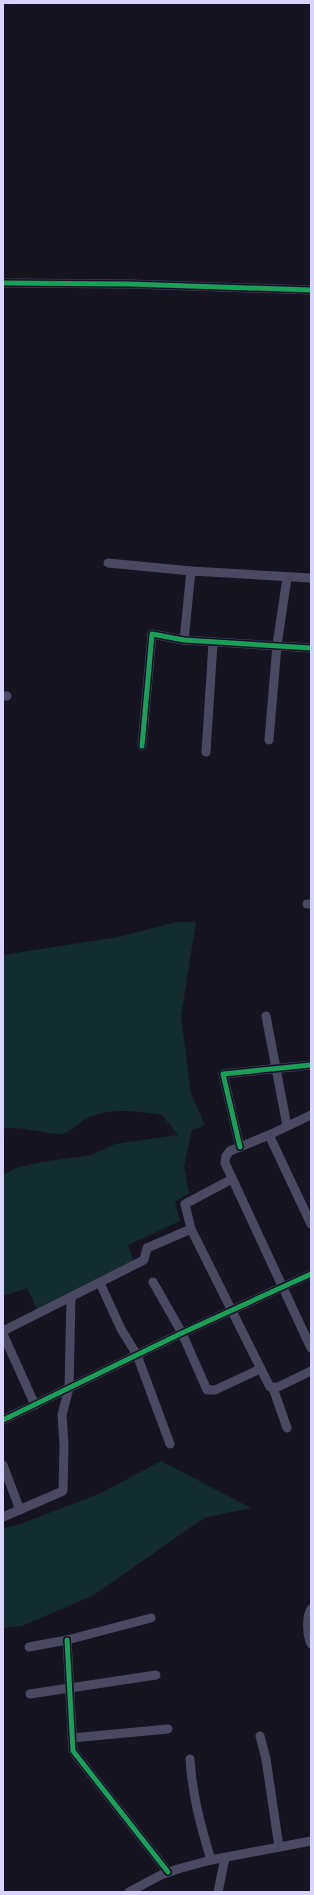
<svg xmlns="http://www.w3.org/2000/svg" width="314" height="1895" font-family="Commissioner,sans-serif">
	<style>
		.green { fill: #132c2d }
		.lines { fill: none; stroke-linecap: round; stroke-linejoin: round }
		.minor { stroke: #4a4962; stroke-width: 9 }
		.cycleway-casing { stroke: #130f26; stroke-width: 8 }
		.cycleway { stroke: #1a9f57; stroke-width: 5 }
	</style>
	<rect width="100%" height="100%" fill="#161421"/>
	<g class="green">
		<path d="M176,922h20l-15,94 10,78 14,31 -13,5 -8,36 5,27 -14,9 5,19 -52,24 6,17 -97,47 -10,-21 -24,8v-121l13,-7 25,-6 51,-7 23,-11 63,-9 -16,-20c-26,-4 -54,-8 -78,5 -7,4 -16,14 -23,14 -18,0 -42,-9 -58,-5v-174l115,-18z"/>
		<polygon points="161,1461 251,1508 204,1518 94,1595 22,1626 3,1628 3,1528 15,1526 101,1493"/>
	</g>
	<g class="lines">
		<g class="minor">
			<polyline points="3,283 130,284 311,290"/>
			<polyline points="108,563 191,571 311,578"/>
			<polyline points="184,640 191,571"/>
			<polyline points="3,696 7,696"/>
			<polyline points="269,740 277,645 287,578"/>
			<polyline points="142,746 152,634 184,640 311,648"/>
			<polyline points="206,752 213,643"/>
			<polyline points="307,904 311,904"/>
			<polyline points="266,1016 287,1126"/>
			<polyline points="311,1115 269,1135 230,1151 226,1156 225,1163 311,1348"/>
			<polyline points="269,1135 311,1224"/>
			<polyline points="240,1147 223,1074 311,1065"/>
			<polyline points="191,1229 270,1387 278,1387 311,1371"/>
			<polyline points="153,1282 182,1333 207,1390 215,1390 260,1369"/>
			<polyline points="100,1283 121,1329 137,1355 170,1444"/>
			<polyline points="3,1331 144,1260 147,1248 191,1229 185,1204 232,1179"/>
			<polyline points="3,1334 35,1405"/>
			<polyline points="273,1388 287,1428"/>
			<polyline points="3,1420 182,1333 311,1274"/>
			<polyline points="3,1465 20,1510"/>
			<polyline points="3,1517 63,1491 64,1445 62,1415 69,1388 71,1298"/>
			<path d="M311,1609c-5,9 -4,26 0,35"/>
			<polyline points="67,1640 73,1751 168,1872"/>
			<polyline points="29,1647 67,1640 151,1618"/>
			<polyline points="30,1694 156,1675"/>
			<polyline points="260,1736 266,1759 279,1847"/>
			<polyline points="72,1738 168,1729"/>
			<path d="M190,1759c2,35 11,68 21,101"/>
			<polyline points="129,1892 161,1875 178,1869 211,1860 311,1841"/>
			<polyline points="218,1892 225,1858"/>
		</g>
		<defs>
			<g id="cycleway">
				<polyline points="3,283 130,284 311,290"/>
				<polyline points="142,746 152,634 184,640 311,648"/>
				<polyline points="240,1147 223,1074 311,1065"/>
				<polyline points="3,1420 182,1333 311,1274"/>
				<polyline points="67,1640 73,1751 168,1872"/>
			</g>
		</defs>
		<use href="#cycleway" class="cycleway-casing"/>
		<use href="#cycleway" class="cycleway"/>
	</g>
	<rect width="314" height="1895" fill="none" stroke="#d9d4ff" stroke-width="8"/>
</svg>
